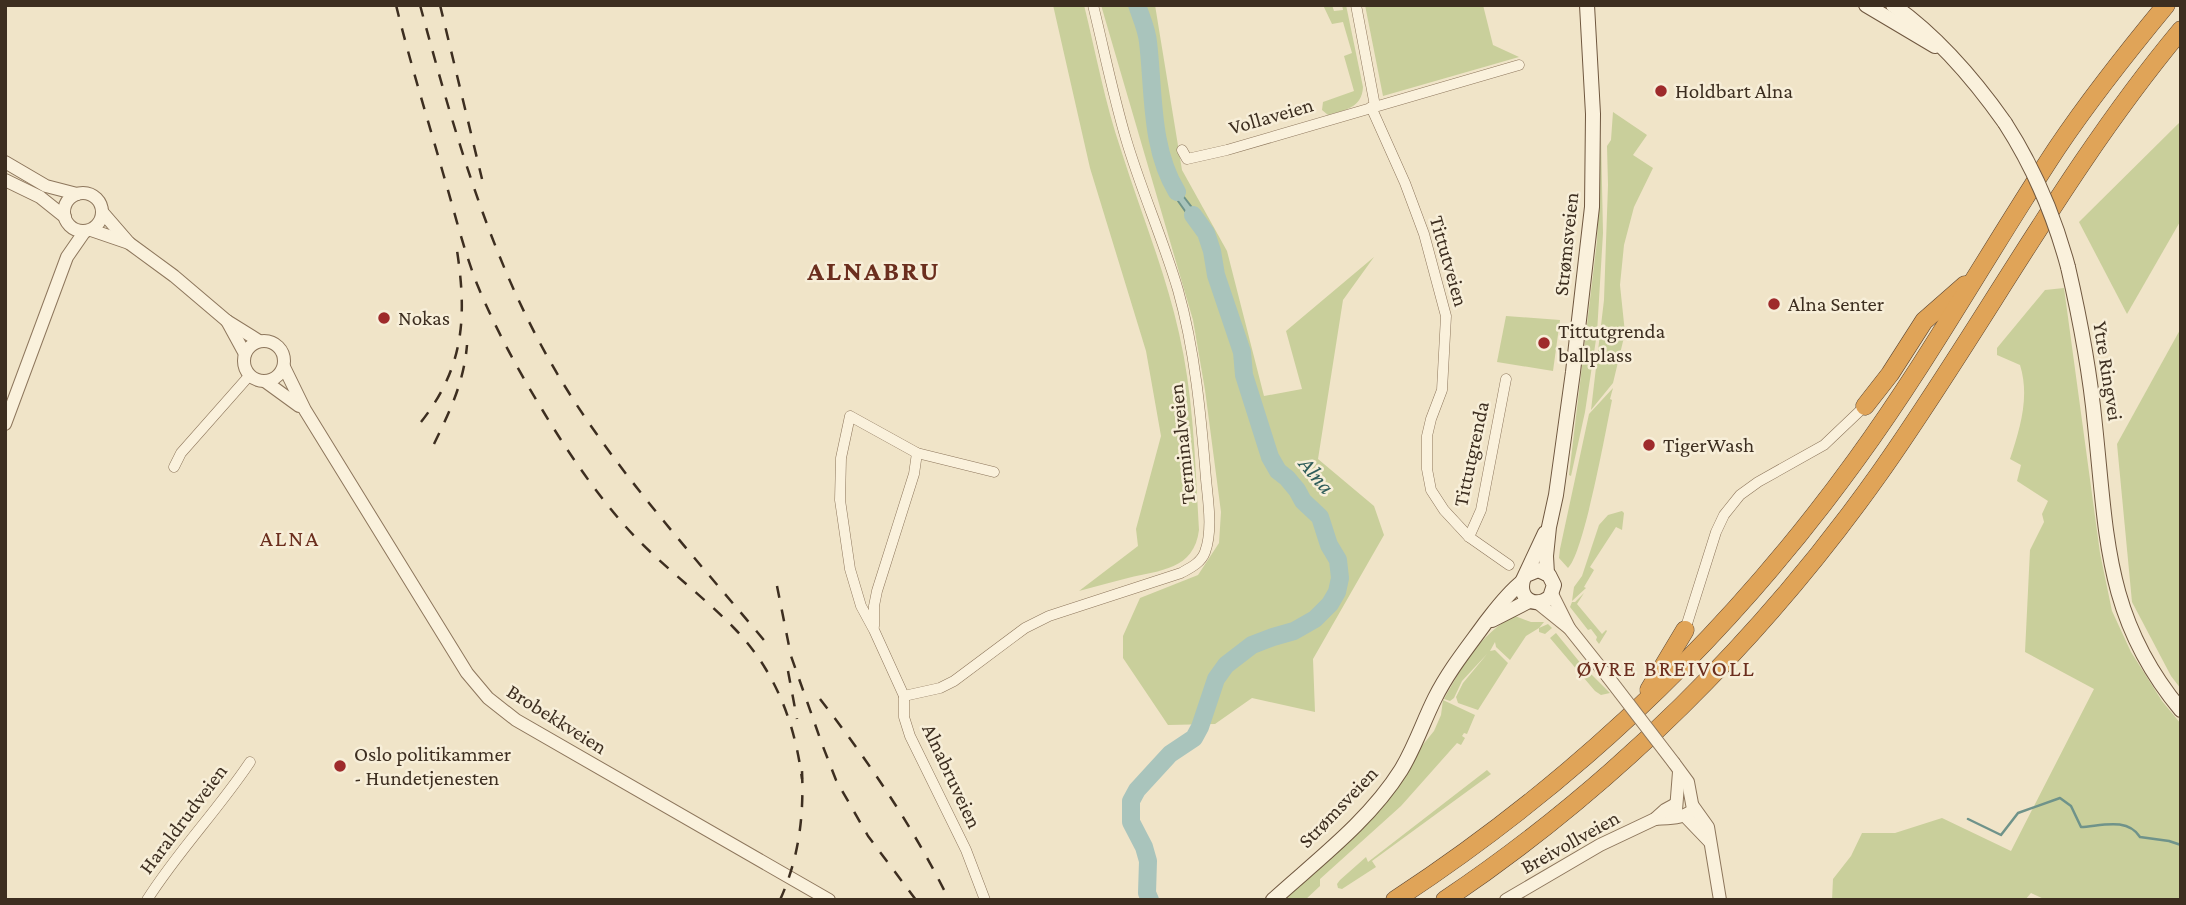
<svg xmlns="http://www.w3.org/2000/svg" width="2186" height="905" font-family="'Crimson Pro',serif">
	<style>
		.green { fill: #c9cf9b }
		.water { fill: #a9c4bc; stroke: #6f938a; stroke-width: 2 }
		.lines { fill: none; stroke-linecap: round; stroke-linejoin: round }
		.stream { stroke: #6f938a; stroke-width: 2.5 }
		.river { stroke: #a9c4bc; stroke-width: 18 }
		.minor-casing { stroke: #8d765c; stroke-width: 11 }
		.tertiary-casing { stroke: #8d765c; stroke-width: 14 }
		.secondary-casing { stroke: #6f573f; stroke-width: 16 }
		.motorway-casing { stroke: #5b4430; stroke-width: 19 }
		.minor { stroke: #faf1dc; stroke-width: 10 }
		.tertiary { stroke: #faf1dc; stroke-width: 12 }
		.secondary { stroke: #faf1dc; stroke-width: 14 }
		.motorway { stroke: #e0a458; stroke-width: 18 }
		.rail { stroke: #3d2e20; stroke-width: 2.5; stroke-dasharray: 12 12; stroke-linecap: butt }
		.tertiary-bridge-casing { stroke: #8d765c; stroke-width: 14; stroke-linecap: butt }
		.secondary-bridge-casing { stroke: #6f573f; stroke-width: 16; stroke-linecap: butt }
		.tertiary-bridge { stroke: #faf1dc; stroke-width: 12 }
		.secondary-bridge { stroke: #faf1dc; stroke-width: 14 }
		.poi-dot { fill: #9e2a2b; stroke: #f7eed8; stroke-width: 2.5 }
		.labels { text-anchor: middle; dominant-baseline: central; stroke-width: 5; stroke-linejoin: round; paint-order: stroke }
		.poi-label { font-size: 21px; fill: #3d2e20; stroke: #f7eed8; text-anchor: start }
		.street-label { font-size: 21px; fill: #3d2e20; stroke: #f7eed8 }
		.water-label { font-size: 23px; font-style: italic; fill: #2f5d5a; stroke: #f7eed8 }
		.neighbourhood-label { font-size: 23px; letter-spacing: 2px; fill: #6b2e1e; stroke: #f7eed8 }
		.district-label { font-size: 28px; font-weight: bold; letter-spacing: 2px; fill: #6b2e1e; stroke: #f7eed8 }
	</style>
	<rect width="100%" height="100%" fill="#f0e4c8"/>
	<g class="green">
		<path d="M1053,5h31c12,49 21,98 37,145 19,61 44,120 58,183 15,65 16,131 20,197 -5,40 -39,40 -71,48 -17,4 -33,9 -49,13l59,-45 -2,-17 25,-93 -15,-85 -56,-183z"/>
		<polygon points="1101,5 1155,5 1182,170 1227,251 1264,396 1302,389 1286,331 1374,257 1343,300 1318,459 1374,506 1384,535 1313,659 1315,712 1252,698 1215,724 1168,725 1123,658 1123,636 1140,598 1198,575 1219,543 1221,512 1205,390 1193,320"/>
		<path d="M1323,5h9l2,6 9,-1 -1,-5h4l17,82c-1,21 -18,23 -35,28l-6,-5 1,-8 31,-11 -10,-35 8,-3 -9,-31 -11,2z"/>
		<polygon points="1365,5 1483,5 1493,45 1519,57 1383,96"/>
		<polygon points="1613,112 1647,135 1633,155 1653,168 1634,207 1624,245 1620,285 1625,333 1613,383 1591,410 1604,300 1608,185 1607,146 1611,140"/>
		<polygon points="2181,121 2181,220 2127,314 2079,222"/>
		<polygon points="1601,137 1603,233 1597,333 1585,412 1571,476 1569,475 1597,241"/>
		<path d="M2064,288l36,265 12,58 19,41 31,49 19,23v176h-135l-15,-7 -6,7h-193l1,-21 18,-23 11,-23h33l47,-15 69,33 83,-162 -69,-37 5,-102 14,-28 -2,-8 6,-13 -31,-20 4,-16 -11,-6c10,-31 20,-62 10,-94l-23,-10v-7l48,-58z"/>
		<polygon points="1506,316 1560,320 1553,371 1497,362"/>
		<polygon points="2181,328 2181,689 2171,676 2132,602 2117,444"/>
		<path d="M1613,388l-3,11 2,1c-6,29 -28,153 -44,168l-9,-10 1,-9 29,-135z"/>
		<polygon points="1622,511 1624,513 1622,530 1616,527 1590,567 1594,570 1584,587 1586,588 1572,601 1574,587 1582,576 1599,525 1608,515"/>
		<polygon points="1584,593 1577,604 1602,634 1606,630 1607,631 1599,644 1596,640 1597,637 1591,629 1588,630 1570,607 1572,602 1575,602"/>
		<path d="M1515,616l16,6h13l-5,6 9,-4 4,4 -7,6 -6,-2v-4l-13,8 -16,24 -14,-13 -1,-5 -5,9 5,-1 13,13 -30,47 -20,-7 -2,-6 7,-14 24,-29 -25,27 -8,17 -4,3 -6,-2c18,-32 37,-67 71,-83z"/>
		<polygon points="1556,633 1582,665 1610,693 1601,695 1595,691 1550,638"/>
		<polygon points="1443,700 1475,715 1467,734 1464,733 1462,736 1465,738 1461,745 1457,743 1401,806 1320,879 1320,886 1305,900 1283,900 1410,767 1421,747 1434,731 1441,715"/>
		<polygon points="1487,770 1491,774 1372,861 1376,867 1342,889 1338,888 1337,884 1340,880 1366,857 1368,862"/>
	</g>
	<polygon class="water" points="1171,171 1184,197 1210,231 1202,235 1178,201 1162,174"/>
	<g class="lines">
		<path class="stream" d="M1968,819l33,16 17,-22 42,-15 11,8 10,21c20,-1 46,-10 59,10l29,4 12,4"/>
		<g class="river">
			<path d="M1137,5c4,12 10,25 11,37 6,50 2,106 29,150"/>
			<polyline points="1150,900 1147,893 1148,861 1144,847 1131,822 1131,801 1137,790 1170,754 1194,738 1200,727 1216,679 1226,665 1252,645 1273,637 1294,631 1315,619 1330,604 1337,592 1340,578 1338,560 1329,545 1320,517 1303,501 1297,490 1287,478 1278,471 1270,457 1244,375 1242,352 1216,275 1212,251 1206,233 1193,215"/>
		</g>
		<defs>
			<g id="minor">
				<polyline points="1356,5 1375,106"/>
				<polyline points="1371,107 1405,183 1424,234 1446,316 1442,390 1431,419 1427,436 1427,469 1431,490 1444,510 1469,537 1509,565"/>
				<polyline points="1182,150 1187,159 1227,150 1519,65"/>
				<polyline points="174,467 181,453 249,376"/>
				<polyline points="1469,537 1481,510 1506,379"/>
				<polyline points="874,626 874,606 877,591 914,474 917,453"/>
				<polyline points="1685,630 1716,532 1724,515 1740,495 1758,482 1824,445 1865,406"/>
				<path d="M904,696l36,-8 14,-7 71,-53 24,-12 132,-43c9,-5 20,-10 24,-21 8,-22 3,-51 1,-73 -5,-63 -11,-129 -28,-189 -15,-51 -37,-100 -52,-151 -13,-44 -22,-89 -33,-134"/>
				<path d="M147,900c31,-49 71,-90 103,-138"/>
				<polyline points="985,900 966,850 910,736 904,717 904,696 874,630 861,606 850,569 840,500 841,458 850,416 917,453 994,472"/>
			</g>
			<g id="tertiary">
				<polyline points="5,162 46,186 77,194"/>
				<polyline points="5,180 40,197 65,217"/>
				<circle cx="83" cy="212" r="19"/>
				<polyline points="103,213 129,243"/>
				<polyline points="91,230 129,243 174,276 227,321 259,341"/>
				<polyline points="227,321 245,354"/>
				<circle cx="264" cy="361" r="20"/>
				<polyline points="284,367 305,410 467,673 488,698 516,720 829,900"/>
				<polyline points="266,382 299,406"/>
				<polyline points="5,424 67,257 85,231"/>
				<polyline points="1552,594 1569,628"/>
				<polyline points="1538,603 1569,628 1608,677"/>
				<polyline points="1693,806 1708,827 1720,900"/>
				<polyline points="1676,810 1679,772"/>
				<polyline points="1685,816 1709,841"/>
				<path d="M1655,819c12,-1 31,0 38,-10l-5,-27 -14,-19"/>
				<polyline points="1506,900 1600,845 1655,819 1665,810 1676,804"/>
			</g>
			<g id="secondary">
				<polyline points="1866,5 1935,46"/>
				<path d="M1893,5c44,31 81,74 112,118"/>
				<path d="M2068,267c12,52 22,105 27,158 12,111 10,194 86,285"/>
				<polyline points="1547,574 1546,556 1549,527 1556,495 1573,372 1592,207 1593,114 1587,5"/>
				<path d="M1526,575l12,-5 11,5 5,10 -4,12c-15,12 -32,2 -27,-17l22,-47"/>
				<polyline points="1492,620 1529,601"/>
				<path d="M1273,900c44,-40 96,-79 128,-130 14,-23 22,-48 34,-72 14,-28 33,-51 51,-76 11,-14 21,-28 36,-40"/>
			</g>
			<g id="motorway">
				<polyline points="1865,406 1890,374 1924,321 1965,285"/>
				<polyline points="1649,690 1685,630"/>
				<path d="M1395,900c180,-118 335,-266 461,-440 73,-100 133,-209 201,-312 33,-49 71,-97 109,-143"/>
				<path d="M1445,900c168,-113 317,-261 434,-426 104,-147 187,-306 302,-444"/>
			</g>
		</defs>
		<use href="#minor" class="minor-casing"/>
		<use href="#tertiary" class="tertiary-casing"/>
		<use href="#secondary" class="secondary-casing"/>
		<use href="#motorway" class="motorway-casing"/>
		<use href="#minor" class="minor"/>
		<use href="#tertiary" class="tertiary"/>
		<use href="#secondary" class="secondary"/>
		<use href="#motorway" class="motorway"/>
		<g class="rail">
			<path d="M396,5c14,57 31,112 47,168 11,37 20,75 34,111 18,44 41,86 66,127 24,40 52,81 83,116 33,37 74,66 108,101 41,42 61,95 68,151"/>
			<path d="M420,5c33,122 68,248 131,358 57,100 143,193 217,282"/>
			<polyline points="440,5 482,179"/>
			<path d="M421,422c45,-57 46,-109 35,-178"/>
			<path d="M434,444c16,-33 30,-62 33,-99"/>
			<polyline points="777,586 791,656 822,744 836,780 868,836 916,900"/>
			<polyline points="788,671 797,719"/>
			<path d="M820,699c49,63 94,129 129,201"/>
			<path d="M780,900c19,-42 24,-84 22,-129"/>
		</g>
		<defs>
			<polyline id="tertiary-bridge" points="1608,677 1674,763"/>
			<path id="secondary-bridge" d="M2005,123c29,45 49,92 63,144"/>
		</defs>
		<use href="#tertiary-bridge" class="tertiary-bridge-casing"/>
		<use href="#secondary-bridge" class="secondary-bridge-casing"/>
		<use href="#tertiary-bridge" class="tertiary-bridge"/>
		<use href="#secondary-bridge" class="secondary-bridge"/>
	</g>
	<g class="poi-dot">
		<circle cx="1661" cy="91" r="7"/>
		<circle cx="1774" cy="304" r="7"/>
		<circle cx="384" cy="318" r="7"/>
		<circle cx="1544" cy="343" r="7"/>
		<circle cx="1649" cy="445" r="7"/>
		<circle cx="340" cy="766" r="7"/>
	</g>
	<g class="labels">
		<g class="poi-label">
			<text x="1675" y="91">Holdbart Alna</text>
			<text x="1788" y="304">Alna Senter</text>
			<text x="398" y="318">Nokas</text>
			<text x="1558" y="331">Tittutgrenda<tspan x="1558" dy="24">ballplass</tspan></text>
			<text x="1663" y="445">TigerWash</text>
			<text x="354" y="754">Oslo politikammer<tspan x="354" dy="24">- Hundetjenesten</tspan></text>
		</g>
		<g class="street-label">
			<text transform="translate(1271 116) rotate(-16)">Vollaveien</text>
			<text transform="translate(1566 244) rotate(-84)">Strømsveien</text>
			<text transform="translate(1449 261) rotate(74)">Tittutveien</text>
			<text transform="translate(2108 371) rotate(81)">Ytre Ringvei</text>
			<text transform="translate(1182 444) rotate(-96)">Terminalveien</text>
			<text transform="translate(1471 454) rotate(-78)">Tittutgrenda</text>
			<text transform="translate(557 719) rotate(32)">Brobekkveien</text>
			<text transform="translate(952 776) rotate(65)">Alnabruveien</text>
			<text transform="translate(1338 807) rotate(-46)">Strømsveien</text>
			<text transform="translate(183 819) rotate(-53)">Haraldrudveien</text>
			<text transform="translate(1570 842) rotate(-29)">Breivollveien</text>
		</g>
		<g class="water-label">
			<text transform="translate(1317 475) rotate(50)">Alna</text>
		</g>
		<g class="neighbourhood-label">
			<text x="290" y="538">ALNA</text>
			<text x="1666" y="668">ØVRE BREIVOLL</text>
		</g>
		<g class="district-label">
			<text x="874" y="270">ALNABRU</text>
		</g>
	</g>
	<rect width="2186" height="905" fill="none" stroke="#3d2e20" stroke-width="14"/>
</svg>
